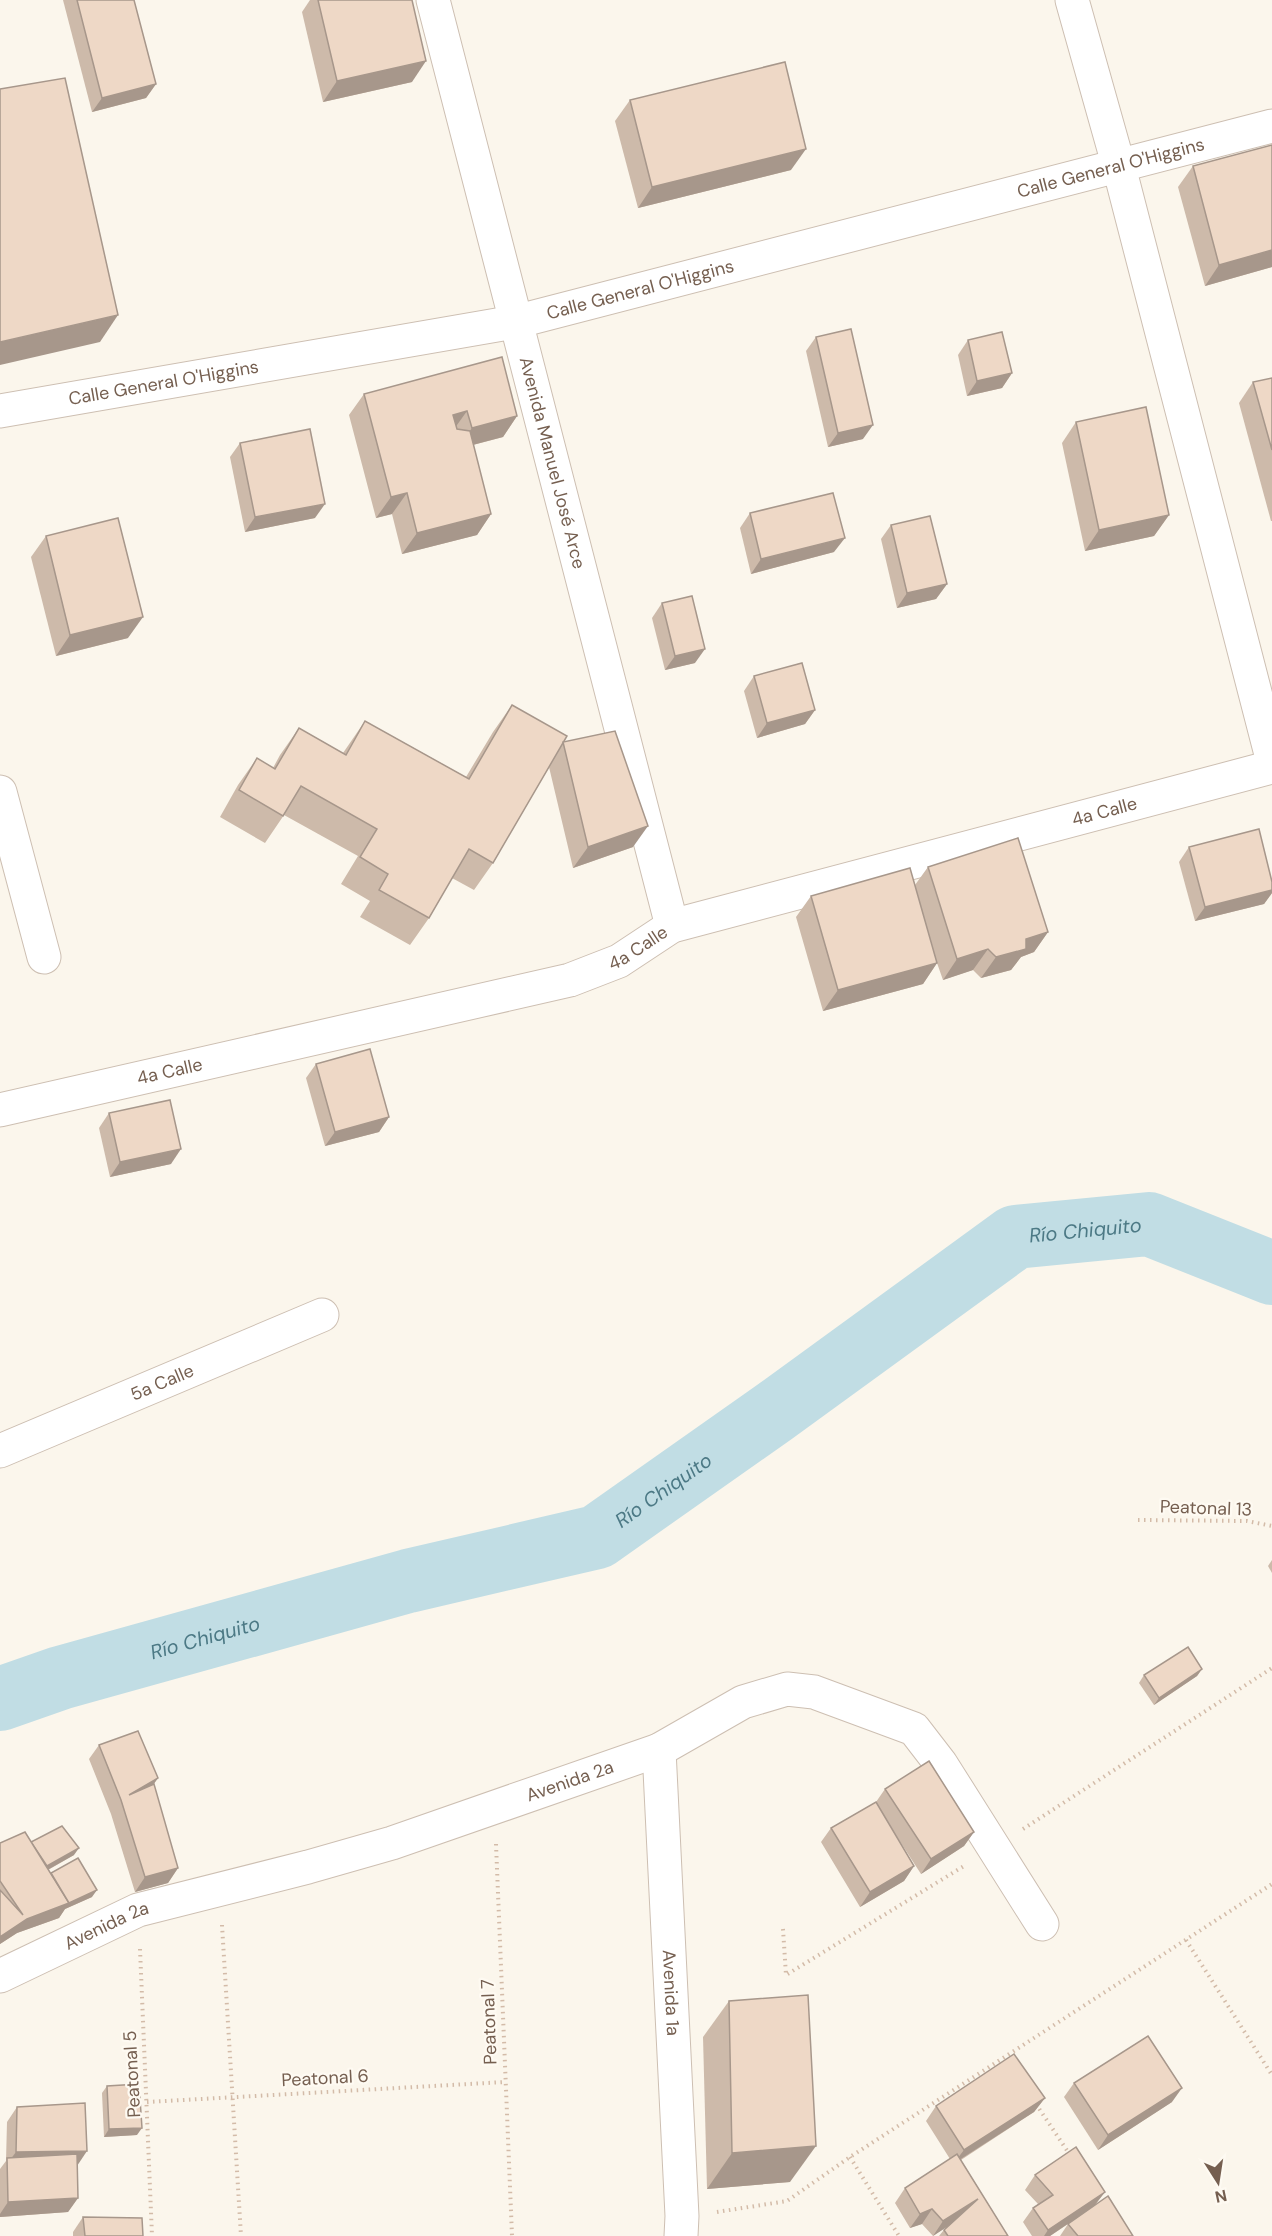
<svg xmlns="http://www.w3.org/2000/svg" width="1272" height="2236" font-family="'DM Sans',sans-serif">
	<style>
		.lines { fill: none; stroke-linecap: round; stroke-linejoin: round }
		.river { stroke: #c1dde4; stroke-width: 64 }
		.minor-casing { stroke: #cdbfb2; stroke-width: 35 }
		.path { stroke: #d3bba8; stroke-width: 4; stroke-dasharray: 1.5 4.5; stroke-linecap: butt }
		.minor { stroke: #fff; stroke-width: 33 }
		.wall { fill: #cdbaaa }
		.shaded-wall { fill: #a7978b }
		.building { fill: #eed8c6; stroke: #a7978b; stroke-width: 1.5 }
		.labels { text-anchor: middle; dominant-baseline: central; stroke-width: 4.5; stroke-linejoin: round; paint-order: stroke }
		.street-label { font-size: 18px; fill: #755f50; stroke: #fefaf2 }
		.water-label { font-size: 20px; font-style: italic; fill: #4c7985; stroke: #fefaf2 }
	</style>
	<rect width="100%" height="100%" fill="#fbf6ec"/>
	<g class="lines">
		<path class="river" id="s1" d="M0,1699l60,-21 348,-97 189,-44 176,-124 242,-176 134,-13 123,49"/>
		<defs>
			<g id="minor">
				<path id="s2" d="M433,0l239,926"/>
				<polyline points="1072,0 1119,167 1272,758"/>
				<path id="s3" d="M0,411l515,-89 757,-196"/>
				<polyline points="0,792 44,957"/>
				<path id="s4" d="M0,1110l570,-130 49,-19 53,-35 600,-159"/>
				<path id="s5" d="M0,1451l322,-136"/>
				<path id="s6" d="M659,1750l23,466 -1,20"/>
				<path id="s7" d="M0,1976l138,-66 170,-43 84,-24 267,-93 84,-48 44,-13 27,3 100,37 27,35 101,160"/>
			</g>
		</defs>
		<use href="#minor" class="minor-casing"/>
		<g class="path">
			<polyline points="1138,1520 1247,1521 1272,1526"/>
			<polyline points="1023,1829 1272,1668"/>
			<polyline points="496,1844 512,2236"/>
			<polyline points="222,1925 241,2236"/>
			<polyline points="783,1929 786,1975 964,1866"/>
			<polyline points="1186,1940 1272,2075"/>
			<polyline points="140,1949 152,2236"/>
			<polyline points="147,2102 505,2082"/>
			<polyline points="1036,2104 1070,2155"/>
			<polyline points="850,2157 899,2236"/>
			<polyline points="717,2212 787,2201 850,2157 1272,1884"/>
		</g>
		<use href="#minor" class="minor"/>
	</g>
	<g class="wall">
		<polygon points="63,0 134,0 156,84 146,98 92,112"/>
		<polygon points="310,0 412,0 412,82 323,102 302,12"/>
		<polygon points="630,100 791,170 638,208 615,121"/>
		<polygon points="1193,166 1272,267 1205,286 1178,187"/>
		<polygon points="816,337 863,439 828,447 806,351"/>
		<polygon points="968,340 1012,373 1002,388 967,396 958,355"/>
		<polygon points="1272,378 1272,521 1271,521 1239,403 1253,382"/>
		<polygon points="364,394 517,416 503,437 473,445 491,514 477,535 402,554 392,514 376,518 349,415"/>
		<polygon points="1076,422 1169,515 1154,536 1085,551 1062,443"/>
		<polygon points="240,443 315,518 245,532 230,457"/>
		<polygon points="750,513 834,552 751,574 740,528"/>
		<polygon points="891,525 947,584 936,599 897,608 881,539"/>
		<polygon points="46,536 128,638 56,656 31,557"/>
		<polygon points="662,603 695,663 665,670 652,618"/>
		<polygon points="754,676 815,710 805,724 757,738 744,691"/>
		<polygon points="512,705 563,742 633,847 573,868 549,767 493,863 474,890 452,878 429,918 410,945 360,917 370,901 341,884 358,856 284,815 265,843 220,817 238,785 257,758 273,768 280,755 299,728 343,753 365,721 466,777 493,732"/>
		<polygon points="1189,847 1272,882 1272,893 1264,904 1195,921 1179,862"/>
		<polygon points="928,867 1048,932 1034,952 1021,957 1011,970 981,978 973,970 943,980 937,963 923,984 823,1011 796,917 811,896 915,885"/>
		<polygon points="316,1064 389,1117 379,1132 325,1146 306,1078"/>
		<polygon points="109,1113 171,1164 110,1177 99,1128"/>
		<polygon points="1272,1560 1272,1573 1268,1566"/>
		<polygon points="1202,1669 1197,1676 1154,1705 1139,1683 1144,1675"/>
		<polygon points="99,1745 158,1778 153,1785 178,1868 168,1883 135,1892 111,1814 89,1759"/>
		<polygon points="885,1789 974,1832 964,1846 921,1874 888,1823 914,1866 904,1881 860,1907 821,1842 831,1828 876,1802"/>
		<polygon points="31,1842 74,1855 48,1870 51,1874 51,1873 92,1897 65,1909 59,1918 17,1933 0,1944 0,1843"/>
		<polygon points="729,2001 790,2182 707,2189 703,2037"/>
		<polygon points="1074,2083 1172,2102 1098,2150 1064,2097"/>
		<polygon points="107,2086 137,2135 104,2137 102,2093"/>
		<polygon points="1045,2098 1034,2112 961,2160 1008,2236 939,2236 947,2226 933,2236 922,2224 910,2228 895,2203 905,2188 950,2159 926,2121 936,2106"/>
		<polygon points="17,2107 77,2165 78,2198 68,2212 0,2217 0,2169 6,2161 7,2122"/>
		<polygon points="1035,2175 1105,2192 1095,2205 1133,2236 1060,2236 1068,2224 1077,2218 1050,2236 1032,2236 1023,2222 1033,2208 1038,2204 1025,2190"/>
		<polygon points="83,2217 143,2236 73,2236 73,2232"/>
	</g>
	<g class="shaded-wall">
		<polygon points="426,61 412,82 323,102 337,81"/>
		<polygon points="156,84 146,98 92,112 102,98"/>
		<polygon points="806,149 791,170 638,208 652,187"/>
		<polygon points="1272,250 1272,267 1205,286 1219,265"/>
		<polygon points="118,315 100,342 0,365 0,342"/>
		<polygon points="1012,373 1002,388 967,396 977,381"/>
		<polygon points="467,411 452,432 453,415"/>
		<polygon points="517,416 503,437 457,449 472,428"/>
		<polygon points="873,425 863,439 828,447 838,433"/>
		<polygon points="407,493 392,514 376,518 391,497"/>
		<polygon points="325,504 315,518 245,532 255,517"/>
		<polygon points="491,514 477,535 402,554 417,533"/>
		<polygon points="1169,515 1154,536 1085,551 1099,530"/>
		<polygon points="845,538 834,552 751,574 761,559"/>
		<polygon points="947,584 936,599 897,608 907,593"/>
		<polygon points="143,617 128,638 56,656 70,635"/>
		<polygon points="705,649 695,663 665,670 675,656"/>
		<polygon points="815,710 805,724 757,738 767,723"/>
		<polygon points="648,826 633,847 573,868 588,847"/>
		<polygon points="1272,890 1272,893 1264,904 1195,921 1205,907"/>
		<polygon points="1048,932 1034,952 1021,957 1011,970 981,978 996,957 1026,939"/>
		<polygon points="988,949 973,970 943,980 957,959"/>
		<polygon points="937,963 923,984 823,1011 838,990"/>
		<polygon points="389,1117 379,1132 325,1146 335,1132"/>
		<polygon points="181,1149 171,1164 110,1177 120,1162"/>
		<polygon points="1202,1669 1197,1676 1154,1705 1159,1698"/>
		<polygon points="158,1778 148,1792 129,1795"/>
		<polygon points="974,1832 964,1846 921,1874 931,1859"/>
		<polygon points="79,1848 74,1855 42,1873 47,1866"/>
		<polygon points="914,1866 904,1881 860,1907 870,1892"/>
		<polygon points="178,1868 168,1883 135,1892 145,1877"/>
		<polygon points="97,1890 92,1897 65,1909 59,1918 17,1933 0,1944 0,1937 27,1919"/>
		<polygon points="1182,2088 1172,2102 1098,2150 1108,2135"/>
		<polygon points="1045,2098 1034,2112 953,2164 964,2150"/>
		<polygon points="142,2128 137,2135 104,2137 109,2129"/>
		<polygon points="816,2146 790,2182 707,2189 732,2153"/>
		<polygon points="87,2151 77,2166 7,2164 16,2152"/>
		<polygon points="1105,2192 1094,2206 1050,2236 1044,2236 1048,2230"/>
		<polygon points="78,2198 68,2212 0,2217 0,2214 8,2202"/>
		<polygon points="978,2199 967,2214 933,2236 943,2221"/>
		<polygon points="932,2209 922,2224 910,2228 920,2214"/>
	</g>
	<g class="building">
		<polygon points="77,0 134,0 156,84 102,98"/>
		<polygon points="318,0 412,0 426,61 337,81"/>
		<polygon points="785,62 806,149 652,187 630,100"/>
		<polygon points="65,78 118,315 0,342 0,89"/>
		<polygon points="1272,145 1272,250 1219,265 1193,166"/>
		<polygon points="851,329 873,425 838,433 816,337"/>
		<polygon points="1002,332 1012,373 977,381 968,340"/>
		<polygon points="502,357 517,416 472,428 467,411 453,415 457,429 470,431 491,514 417,533 407,493 391,497 364,394"/>
		<polygon points="1272,378 1272,450 1253,382"/>
		<polygon points="1146,407 1169,515 1099,530 1076,422"/>
		<polygon points="310,429 325,504 255,517 240,443"/>
		<polygon points="833,493 845,538 761,559 750,513"/>
		<polygon points="930,516 947,584 907,593 891,525"/>
		<polygon points="118,518 143,617 70,635 46,536"/>
		<polygon points="692,596 705,649 675,656 662,603"/>
		<polygon points="802,663 815,710 767,723 754,676"/>
		<polygon points="512,705 567,736 493,863 469,849 429,918 379,890 388,874 360,857 377,829 301,786 283,816 239,790 257,758 275,769 299,728 346,755 365,721 469,779"/>
		<polygon points="615,731 648,826 588,847 563,742"/>
		<polygon points="1259,829 1272,882 1272,890 1205,907 1189,847"/>
		<polygon points="1018,838 1048,932 1026,939 1026,949 996,957 988,949 957,959 928,867"/>
		<polygon points="910,868 937,963 838,990 811,896"/>
		<polygon points="370,1049 389,1117 335,1132 316,1064"/>
		<polygon points="170,1100 181,1149 120,1162 109,1113"/>
		<polygon points="1188,1647 1202,1669 1159,1698 1144,1675"/>
		<polygon points="138,1731 158,1778 129,1795 154,1784 178,1868 145,1877 121,1800 99,1745"/>
		<polygon points="929,1761 974,1832 931,1859 885,1789"/>
		<polygon points="876,1802 914,1866 870,1892 831,1828"/>
		<polygon points="62,1826 79,1848 47,1866 31,1842"/>
		<polygon points="25,1832 69,1903 27,1919 0,1937 0,1890 23,1915 0,1881 0,1843"/>
		<polygon points="78,1858 97,1890 69,1903 51,1873"/>
		<polygon points="808,1995 816,2146 732,2153 729,2001"/>
		<polygon points="1148,2036 1182,2088 1108,2135 1074,2083"/>
		<polygon points="1014,2054 1045,2098 964,2150 936,2106"/>
		<polygon points="139,2084 142,2128 109,2129 107,2086"/>
		<polygon points="85,2103 87,2151 16,2152 17,2107"/>
		<polygon points="1076,2147 1105,2192 1048,2230 1033,2208 1053,2195 1035,2175"/>
		<polygon points="77,2154 78,2198 8,2202 7,2158"/>
		<polygon points="957,2154 1008,2236 948,2236 944,2230 978,2199 943,2221 932,2209 920,2214 905,2188"/>
		<polygon points="1108,2196 1133,2236 1078,2236 1068,2224"/>
		<polygon points="83,2217 142,2218 143,2236 85,2236"/>
	</g>
	<g class="labels">
		<g class="street-label">
			<text stroke="none"><textPath href="#s3" startOffset="1138">Calle General O'Higgins</textPath></text>
			<text stroke="none"><textPath href="#s3" startOffset="652">Calle General O'Higgins</textPath></text>
			<text stroke="none"><textPath href="#s3" startOffset="166">Calle General O'Higgins</textPath></text>
			<text stroke="none"><textPath href="#s2" startOffset="478">Avenida Manuel José Arce</textPath></text>
			<text stroke="none"><textPath href="#s4" startOffset="1148">4a Calle</textPath></text>
			<text stroke="none"><textPath href="#s4" startOffset="660">4a Calle</textPath></text>
			<text stroke="none"><textPath href="#s4" startOffset="174">4a Calle</textPath></text>
			<text stroke="none"><textPath href="#s5" startOffset="176">5a Calle</textPath></text>
			<text transform="translate(1206 1508) rotate(2)">Peatonal 13</text>
			<text stroke="none"><textPath href="#s7" startOffset="604">Avenida 2a</textPath></text>
			<text stroke="none"><textPath href="#s7" startOffset="118">Avenida 2a</textPath></text>
			<text stroke="none"><textPath href="#s6" startOffset="243">Avenida 1a</textPath></text>
			<text transform="translate(489 2022) rotate(-92)">Peatonal 7</text>
			<text transform="translate(132 2074) rotate(-93)">Peatonal 5</text>
			<text transform="translate(325 2078) rotate(-3)">Peatonal 6</text>
		</g>
		<g class="water-label">
			<text stroke="none"><textPath href="#s1" startOffset="1204">Río Chiquito</textPath></text>
			<text stroke="none"><textPath href="#s1" startOffset="700">Río Chiquito</textPath></text>
			<text stroke="none"><textPath href="#s1" startOffset="214">Río Chiquito</textPath></text>
		</g>
	</g>
	<g transform="translate(1218 2182) rotate(168)" stroke="#fefaf2" stroke-width="4.5" paint-order="stroke">
	<path d="M0-4.5L10 22L0 15L-10 22Z" fill="#755f50"/>
	<text y="-9" font-size="16" font-weight="bold" text-anchor="middle" fill="#755f50">N</text>
	</g>
</svg>
